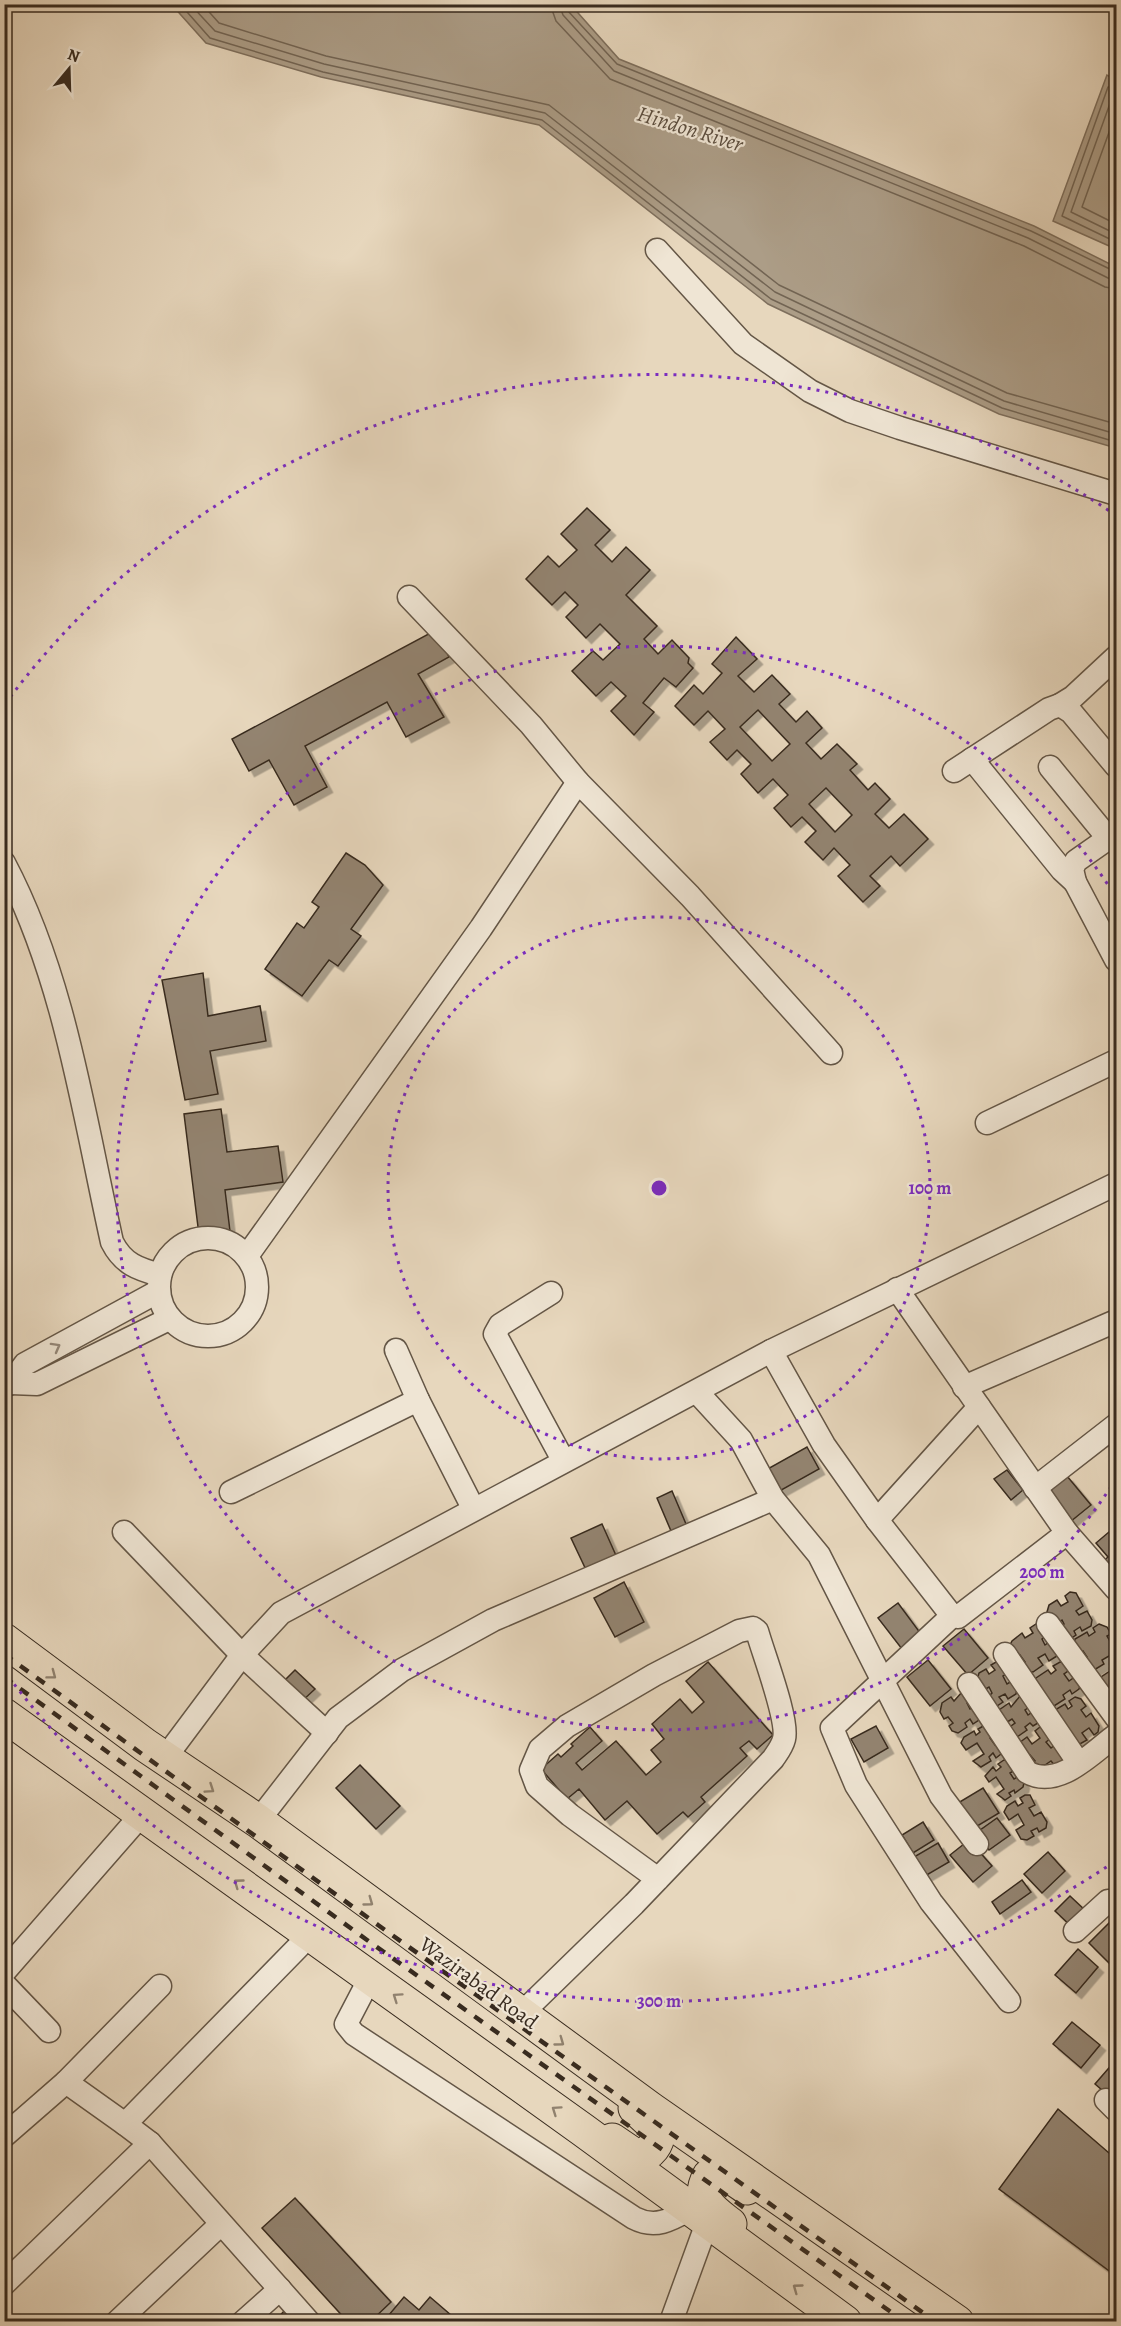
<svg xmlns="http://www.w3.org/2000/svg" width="1121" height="2326" font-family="Alegreya,serif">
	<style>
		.water { fill: #ac9d87; stroke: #7e6f5d; stroke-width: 1.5 }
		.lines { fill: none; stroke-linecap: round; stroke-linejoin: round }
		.shore { stroke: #726453; stroke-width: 1.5 }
		.building { fill: #938471; stroke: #382b1f; stroke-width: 1.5; fill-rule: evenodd; filter: url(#shadow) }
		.minor-casing { stroke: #645646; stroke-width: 25 }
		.highway-casing { stroke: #382b1f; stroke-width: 35 }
		.minor { stroke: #efe5d4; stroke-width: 22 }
		.highway { stroke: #e7d7bd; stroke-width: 33 }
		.rail { stroke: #382b1f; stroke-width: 4.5; stroke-dasharray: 10 10; stroke-linecap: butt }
		.oneway { stroke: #94887a }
		.oneway2 { stroke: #90816e }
		.ring { fill: none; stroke: #7b2cbf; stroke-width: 3; stroke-dasharray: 3 6 }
		.labels { text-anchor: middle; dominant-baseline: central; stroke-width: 4.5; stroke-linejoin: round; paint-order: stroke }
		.street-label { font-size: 21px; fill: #382b1f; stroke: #efe5d4 }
		.water-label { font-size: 22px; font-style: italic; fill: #5b4d3e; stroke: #efe5d4 }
		.centre { fill: #7b2cbf; stroke: #efe5d4; stroke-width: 3 }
		.ring-label { font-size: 18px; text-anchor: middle; font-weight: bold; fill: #7b2cbf; stroke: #efe5d4; stroke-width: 4.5; stroke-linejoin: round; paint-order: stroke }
	</style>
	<defs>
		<filter id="shadow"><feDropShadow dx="5.5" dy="5.5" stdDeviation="0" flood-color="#0004"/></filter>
	</defs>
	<rect width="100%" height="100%" fill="#e7d7bd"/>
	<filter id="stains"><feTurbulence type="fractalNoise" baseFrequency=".00333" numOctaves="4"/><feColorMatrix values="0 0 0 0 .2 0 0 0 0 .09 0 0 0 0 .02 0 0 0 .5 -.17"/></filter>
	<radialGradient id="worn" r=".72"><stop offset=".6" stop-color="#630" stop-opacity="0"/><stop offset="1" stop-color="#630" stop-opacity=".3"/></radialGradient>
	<g class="water">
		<polygon points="172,5 571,5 619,59 1034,226 1116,267 1116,448 999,414 768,304 539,125 321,77 206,43"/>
		<polygon points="1107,75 1116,81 1116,249 1053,221"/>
	</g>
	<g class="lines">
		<g class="shore">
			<polyline points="180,4 210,38 323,72 542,120 771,299 1002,408 1116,442"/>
			<polyline points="190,4 215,31 324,64 545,113 775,292 1004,401 1116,434"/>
			<polyline points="202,4 219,23 326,56 549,105 779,285 1007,393 1116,424"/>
			<polyline points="550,4 556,21 610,79 1024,246 1105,287 1116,289"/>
			<polyline points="559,4 563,15 614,71 1028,238 1108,278 1116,280"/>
			<polyline points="567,4 568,11 617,64 1031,231 1116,272"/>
			<polyline points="1116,86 1108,87 1062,216 1116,242"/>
			<polyline points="1116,93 1113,95 1071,212 1116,234"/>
			<polyline points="1116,113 1082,207 1116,224"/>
		</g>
	</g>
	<g class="building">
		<polygon points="587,508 610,530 595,545 612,562 626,547 650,570 626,595 657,626 644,639 658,654 672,640 689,658 688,663 693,668 676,687 664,678 643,703 654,712 634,735 611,711 626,696 611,682 596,696 572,671 593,651 603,660 620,644 600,624 586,638 566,617 578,605 565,592 552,605 526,579 548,556 559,567 577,550 561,534"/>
		<polygon points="436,630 449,657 418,674 444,717 406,737 387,702 305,746 327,787 294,805 269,760 249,771 232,739"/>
		<path d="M736,637l21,22 -19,17 16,16 18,-17 18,19 -11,10 17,18 11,-11 15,17 -16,15 15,16 16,-15 20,20 -7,6 18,20 7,-7 15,16 -15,15 14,14 15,-14 24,25 -28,27 -9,-10 -21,20 10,10 -17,16 -25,-26 12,-11 -16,-17 -11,12 -18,-18 11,-11 -14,-14 -11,10 -17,-19 14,-13 -15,-16 -15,14 -17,-19 10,-10 -14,-14 -10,10 -17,-18 15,-13 -17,-18 -14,14 -19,-19 19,-21 9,9 19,-21 -10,-9zM758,710l32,34 -18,17 -32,-34zM826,788l26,27 -17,17 -26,-28z"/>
		<polygon points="346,853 365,865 383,885 351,929 361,936 338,966 329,960 302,996 265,969 297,923 304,928 319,907 312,902"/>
		<polygon points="203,973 208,1016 260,1006 266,1041 210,1051 218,1094 185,1100 162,980"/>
		<polygon points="221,1109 227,1152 278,1146 283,1182 225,1190 230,1231 199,1235 184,1114"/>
		<polygon points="807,1447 819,1469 776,1493 764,1471"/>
		<polygon points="1007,1470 1023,1490 1011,1500 994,1479"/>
		<polygon points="1067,1476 1091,1505 1065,1526 1042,1496"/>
		<polygon points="672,1491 689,1531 674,1538 657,1498"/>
		<polygon points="602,1524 618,1560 588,1574 571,1538"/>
		<polygon points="1116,1526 1116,1586 1099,1565 1108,1557 1096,1543"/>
		<polygon points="624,1582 644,1622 615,1637 594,1598"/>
		<polygon points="1070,1592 1076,1593 1083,1606 1076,1611 1079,1615 1087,1611 1092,1620 1091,1626 1082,1631 1080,1627 1074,1631 1076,1635 1070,1639 1057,1629 1064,1624 1062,1620 1055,1625 1047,1612 1049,1605 1057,1600 1061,1606 1068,1602 1065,1596"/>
		<polygon points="898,1603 921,1634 902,1649 878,1618"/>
		<polygon points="1036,1624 1041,1625 1048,1635 1042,1639 1045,1645 1052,1640 1057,1649 1057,1656 1049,1661 1045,1654 1038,1658 1043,1665 1033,1672 1025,1671 1021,1664 1025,1662 1020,1655 1016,1658 1009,1647 1012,1641 1022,1633 1025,1638 1033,1633 1030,1628"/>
		<polygon points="1099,1624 1107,1627 1111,1634 1107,1636 1111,1643 1115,1640 1116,1643 1116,1656 1112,1659 1109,1656 1102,1660 1104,1664 1094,1670 1081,1660 1087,1657 1083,1651 1078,1654 1073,1647 1075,1639 1087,1632 1089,1636 1095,1632 1093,1628"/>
		<polygon points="964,1629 988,1658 968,1675 943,1646"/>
		<polygon points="928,1660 951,1689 930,1706 907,1677"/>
		<polygon points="708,1662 773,1735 757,1749 749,1741 740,1748 747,1756 701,1797 705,1802 688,1817 683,1812 657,1834 627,1801 605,1820 579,1789 567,1799 541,1769 558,1754 561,1757 573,1746 571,1744 590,1727 602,1741 576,1763 582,1770 616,1741 646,1775 661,1762 651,1750 664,1739 652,1724 680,1699 692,1713 704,1702 686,1681"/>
		<polygon points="996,1662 1002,1663 1008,1673 1003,1676 1007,1684 1012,1681 1017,1689 1016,1694 1008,1699 1005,1694 999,1697 1003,1702 997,1706 993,1705 988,1697 992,1693 989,1687 984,1690 977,1680 979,1673 986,1669 989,1674 995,1670 991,1665"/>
		<polygon points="1060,1662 1067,1663 1071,1669 1064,1674 1069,1681 1076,1676 1081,1683 1079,1689 1072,1694 1070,1690 1063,1695 1065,1699 1054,1706 1048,1706 1033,1684 1036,1678 1048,1670 1051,1674 1056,1670 1053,1666"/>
		<polygon points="295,1670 315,1689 300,1703 281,1684"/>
		<polygon points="1110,1671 1113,1675 1116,1673 1116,1694 1113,1688 1104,1694 1099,1686 1101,1677"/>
		<polygon points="962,1692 972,1700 967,1703 970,1709 975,1706 980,1714 979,1720 973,1724 970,1719 965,1723 967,1727 958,1733 952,1731 949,1726 953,1723 948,1717 944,1719 940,1712 942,1703 951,1697 954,1701"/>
		<polygon points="1020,1696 1031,1706 1025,1710 1028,1715 1034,1711 1039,1718 1038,1723 1033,1726 1030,1723 1025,1727 1027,1730 1017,1737 1012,1736 1007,1729 1015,1723 1012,1719 1004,1724 999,1710 1009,1703 1011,1707"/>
		<polygon points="1075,1697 1081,1699 1086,1706 1081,1710 1086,1717 1091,1713 1099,1726 1098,1732 1094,1735 1089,1728 1082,1733 1087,1740 1078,1745 1055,1710 1065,1704 1068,1709 1072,1706 1069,1701"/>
		<polygon points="985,1725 996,1735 990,1738 995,1745 1000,1741 1004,1747 1001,1754 996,1758 993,1753 989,1757 991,1761 981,1767 973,1761 984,1754 977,1743 966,1750 961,1743 964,1737 974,1731 976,1735 980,1732 978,1729"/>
		<polygon points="876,1726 888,1748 864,1762 851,1739"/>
		<polygon points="1040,1727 1045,1729 1051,1738 1046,1742 1051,1748 1056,1744 1064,1755 1063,1762 1056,1767 1051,1761 1045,1765 1030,1765 1035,1761 1030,1755 1025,1758 1019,1743 1027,1737 1032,1744 1040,1738 1035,1731"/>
		<polygon points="1004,1760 1009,1761 1015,1770 1010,1773 1014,1779 1019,1776 1024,1783 1023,1787 1015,1793 1014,1790 1009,1793 1011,1796 1005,1800 997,1794 1004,1789 996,1777 989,1782 985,1776 993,1767 996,1771 1001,1767 998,1764"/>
		<polygon points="360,1765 400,1806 376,1829 336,1788"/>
		<polygon points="983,1788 999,1813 974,1828 958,1803"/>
		<polygon points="1025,1795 1030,1795 1035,1805 1029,1808 1034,1816 1041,1812 1047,1822 1046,1828 1039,1832 1037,1828 1031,1831 1034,1836 1027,1840 1021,1839 1016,1830 1024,1825 1018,1814 1009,1820 1004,1812 1007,1806 1015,1801 1018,1806 1023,1803 1020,1798"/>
		<polygon points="997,1818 1010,1835 989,1850 976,1833"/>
		<polygon points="923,1822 934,1840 913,1853 902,1835"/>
		<polygon points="969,1840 992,1866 973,1882 950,1855"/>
		<polygon points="938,1843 949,1862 925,1876 914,1857"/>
		<polygon points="1048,1852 1065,1871 1042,1893 1024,1874"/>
		<polygon points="1022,1880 1031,1892 1000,1914 992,1902"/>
		<polygon points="1070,1896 1088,1913 1073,1928 1055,1911"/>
		<polygon points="1115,1917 1116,1962 1112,1966 1089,1943"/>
		<polygon points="1078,1949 1098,1967 1076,1993 1055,1975"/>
		<polygon points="1072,2022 1100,2045 1081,2068 1053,2044"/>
		<polygon points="1114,2062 1116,2064 1116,2102 1095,2084"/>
		<polygon points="1058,2109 1116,2159 1116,2276 999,2189"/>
		<polygon points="295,2198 391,2302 370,2322 348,2322 262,2228"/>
		<polygon points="404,2297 419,2310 430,2297 459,2322 383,2322"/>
		<polygon points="284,2311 294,2322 274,2322"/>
	</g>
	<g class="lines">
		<defs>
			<g id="minor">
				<polyline points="657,250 743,344 810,391 850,411 900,428 1116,494"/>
				<polyline points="409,597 531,725 578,782"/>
				<polyline points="1060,705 1073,697 1116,657"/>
				<polyline points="972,759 1062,870 1075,882"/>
				<polyline points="1050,767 1108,838"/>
				<polyline points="954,771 1049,709 1060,705 1071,712 1116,766"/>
				<polyline points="1116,833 1076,861 1072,869 1075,882 1116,960"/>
				<path d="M4,863c61,115 80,254 108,379 11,22 26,27 48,33"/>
				<polyline points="987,1123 1116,1061"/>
				<circle cx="208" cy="1287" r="49"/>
				<polyline points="247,1256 481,928 578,782 690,896 831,1053"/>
				<polyline points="897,1289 1067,1533 1116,1589"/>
				<polyline points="551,1293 500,1325 495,1334 563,1460"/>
				<polyline points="396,1350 418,1400 473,1508"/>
				<polyline points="771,1351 824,1445 877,1520 952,1616 958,1617 1067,1533"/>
				<polyline points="11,1383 37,1384 169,1319"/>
				<polyline points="4,1386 11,1383 25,1364 159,1291"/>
				<polyline points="964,1387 1116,1321"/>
				<polyline points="697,1392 741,1440 773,1499 819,1555 941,1796 977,1844"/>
				<polyline points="1035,1488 1116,1425"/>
				<polyline points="231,1492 418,1400"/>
				<polyline points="877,1520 979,1407"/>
				<polyline points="124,1532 242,1655 327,1733"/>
				<polyline points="952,1616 832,1728 856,1785 931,1902 1009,2001"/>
				<polyline points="1048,1624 1116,1717"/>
				<polyline points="1005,1654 1078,1762"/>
				<path d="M969,1684l58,88c31,18 65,-19 89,-37"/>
				<polyline points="165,1758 242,1655 281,1613 771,1351 1116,1184"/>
				<polyline points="258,1821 338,1718 402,1670 493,1620 773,1499"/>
				<polyline points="1075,1931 1108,1901 1116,1902"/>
				<polyline points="4,1972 142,1814"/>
				<path d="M370,1978l-24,46 8,10 280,184c21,11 37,2 56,-9"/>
				<polyline points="4,1984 49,2031"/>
				<path d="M521,2014l113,-110 139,-145c4,-6 9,-12 11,-20 5,-19 -21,-86 -27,-108l-4,-3 -14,3 -85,44 -87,51 -27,23 -9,21 6,16 33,29 88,64"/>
				<polyline points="66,2082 160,1986"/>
				<polyline points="1106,2100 1116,2110"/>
				<polyline points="4,2136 66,2082 125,2124"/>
				<polyline points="4,2284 150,2143"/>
				<polyline points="117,2322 221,2224"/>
				<polyline points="243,2322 280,2289"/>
				<polyline points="309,2322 150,2143 125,2124 310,1935"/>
				<polyline points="671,2322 707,2223"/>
			</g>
			<g id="highway">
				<polyline points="4,1640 145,1745 258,1821 651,2109 957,2322"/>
				<polyline points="4,1715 583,2130 845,2322"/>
				<path d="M612,2140l25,17c14,-2 21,-13 22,-27l-24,-22"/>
				<path d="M730,2224c-19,-15 -34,-23 -21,-48 17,-5 25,3 38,12"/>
			</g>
		</defs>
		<use href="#minor" class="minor-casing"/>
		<use href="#highway" class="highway-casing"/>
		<use href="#minor" class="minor"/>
		<use href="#highway" class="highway"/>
		<g class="rail">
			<polyline points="4,1654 378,1925 936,2322"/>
			<polyline points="4,1677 367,1940 905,2322"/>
		</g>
	</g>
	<defs><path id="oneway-chevron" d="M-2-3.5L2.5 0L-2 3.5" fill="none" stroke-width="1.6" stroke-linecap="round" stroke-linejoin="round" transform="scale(1.5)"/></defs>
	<use class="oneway" href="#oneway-chevron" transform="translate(56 1347) rotate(-29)"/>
	<g class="oneway2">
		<use href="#oneway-chevron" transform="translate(52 1675) rotate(37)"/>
		<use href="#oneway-chevron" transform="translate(210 1789) rotate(34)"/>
		<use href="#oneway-chevron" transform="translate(238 1883) rotate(-144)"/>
		<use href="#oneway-chevron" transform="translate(369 1902) rotate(36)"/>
		<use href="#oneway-chevron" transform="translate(397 1997) rotate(-145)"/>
		<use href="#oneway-chevron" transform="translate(560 2042) rotate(36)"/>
		<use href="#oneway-chevron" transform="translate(556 2110) rotate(-145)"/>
		<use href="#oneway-chevron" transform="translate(797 2288) rotate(-144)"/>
	</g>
	<g class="ring">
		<circle cx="659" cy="1188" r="271"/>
		<path d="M1116 1479A542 542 0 1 1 1116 897"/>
		<path d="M1114 1862A813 813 0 0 1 5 1672M5 704A813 813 0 0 1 1114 514"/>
	</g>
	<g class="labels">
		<g class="street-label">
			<text transform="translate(479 1983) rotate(36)">Wazirabad Road</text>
		</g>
		<g class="water-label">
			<text transform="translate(690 129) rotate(17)">Hindon River</text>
		</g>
	</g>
	<circle cx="659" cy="1188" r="9" class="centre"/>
	<g class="ring-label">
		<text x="930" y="1194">100 m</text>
		<text x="1042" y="1578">200 m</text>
		<text x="659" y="2007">300 m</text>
	</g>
	<rect width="1121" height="2326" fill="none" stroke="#e7d7bd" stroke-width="24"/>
	<rect x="6" y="6" width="1109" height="2314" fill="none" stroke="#382b1f" stroke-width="3"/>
	<rect x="12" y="12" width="1097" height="2302" fill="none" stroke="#382b1f" stroke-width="1.5"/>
	<g transform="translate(69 69) rotate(19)" stroke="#efe5d4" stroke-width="4.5" paint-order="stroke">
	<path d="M0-4.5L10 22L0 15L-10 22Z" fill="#382b1f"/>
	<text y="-9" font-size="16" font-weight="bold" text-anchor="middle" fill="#382b1f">N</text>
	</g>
	<rect width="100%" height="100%" filter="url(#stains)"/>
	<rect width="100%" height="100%" fill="url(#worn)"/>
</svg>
